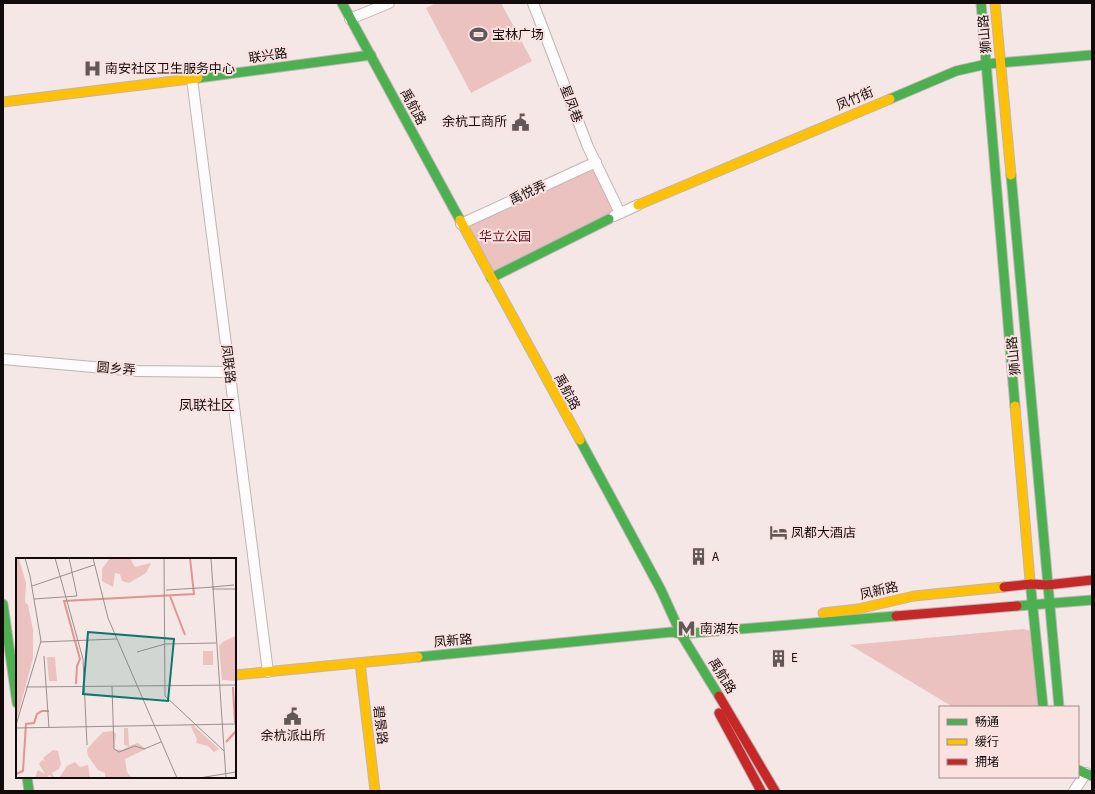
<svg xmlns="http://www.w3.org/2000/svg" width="1095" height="794" font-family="'Source Sans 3','Noto Sans SC',sans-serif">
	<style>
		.green { fill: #ebc2c0 }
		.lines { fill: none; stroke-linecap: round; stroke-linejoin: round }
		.street-casing { stroke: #bfb5b4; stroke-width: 12 }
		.fast-casing { stroke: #bfb5b4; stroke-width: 11 }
		.slow-casing { stroke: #bfb5b4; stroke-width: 11 }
		.jam-casing { stroke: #bfb5b4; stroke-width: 11 }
		.street { stroke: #fdfbfb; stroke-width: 10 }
		.fast { stroke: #4caf50; stroke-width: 9 }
		.slow { stroke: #ffc107; stroke-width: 9 }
		.jam { stroke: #c62828; stroke-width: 9 }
		.labels { text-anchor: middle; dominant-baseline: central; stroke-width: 4; stroke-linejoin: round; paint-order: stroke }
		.street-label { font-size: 13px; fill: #130b0b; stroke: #fae2e0 }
		.poi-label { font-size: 13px; fill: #130b0b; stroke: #fae2e0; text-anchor: start }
		.park-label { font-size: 13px; fill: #6c0f19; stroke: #fae2e0 }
		.neighbourhood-label { font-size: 14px; fill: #130b0b; stroke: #fae2e0 }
		.inset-river { fill: none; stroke: #e09593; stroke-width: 2 }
		.inset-road { fill: none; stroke: #9a8f8e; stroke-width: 1 }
		.view { fill: #0f766e; fill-opacity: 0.15; stroke: #0f766e; stroke-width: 2 }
		.inset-edge { fill: none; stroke: #130b0b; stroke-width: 2 }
	</style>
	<rect width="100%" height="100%" fill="#f4e7e6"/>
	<g class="green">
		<polygon points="436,3 501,3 532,61 471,93 426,8"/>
		<polygon points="593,170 619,210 493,272 466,226"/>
		<polygon points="1023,629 1035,632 1043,707 953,707 850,645"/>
	</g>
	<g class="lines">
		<defs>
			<g id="street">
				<polyline points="533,3 588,147 620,213"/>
				<polyline points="350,19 389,3"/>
				<polyline points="192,79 268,672"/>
				<polyline points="614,216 638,205"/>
				<polyline points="461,224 596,162"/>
				<polyline points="3,359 138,371 229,372"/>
				<polyline points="1074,791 1086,773"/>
			</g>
			<g id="fast">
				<polyline points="342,3 460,220"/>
				<polyline points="981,3 1015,406"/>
				<polyline points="198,78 371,55"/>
				<polyline points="890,99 956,71 987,64 1092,55"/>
				<polyline points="1011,175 1059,707"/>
				<polyline points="491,278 609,219"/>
				<polyline points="580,440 661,590 681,634 719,696"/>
				<polyline points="1030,580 1043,707"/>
				<polyline points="3,604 17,703"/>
				<polyline points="1017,606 1092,600"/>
				<polyline points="418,657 672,632 681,634 896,616"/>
				<polyline points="1078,770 1092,776"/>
				<polyline points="27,777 29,791"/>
			</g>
			<g id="slow">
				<polyline points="995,3 1011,175"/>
				<polyline points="3,102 198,78"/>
				<polyline points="638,205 890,99"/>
				<polyline points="460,220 580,440"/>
				<polyline points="1015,406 1030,580"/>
				<polyline points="823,613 858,609 914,596 1004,587"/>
				<polyline points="360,663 375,791"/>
				<polyline points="235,675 418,657"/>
			</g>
			<g id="jam">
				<polyline points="1004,587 1031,584 1047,585 1092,580"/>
				<polyline points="896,616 1017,606"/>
				<polyline points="719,696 775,791"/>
				<polyline points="719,713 761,791"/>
			</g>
		</defs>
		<use href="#street" class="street-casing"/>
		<use href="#fast" class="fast-casing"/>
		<use href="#slow" class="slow-casing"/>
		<use href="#jam" class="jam-casing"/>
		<use href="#street" class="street"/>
		<use href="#fast" class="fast"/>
		<use href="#slow" class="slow"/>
		<use href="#jam" class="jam"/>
	</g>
	<defs>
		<symbol id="stadium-bare" viewBox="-9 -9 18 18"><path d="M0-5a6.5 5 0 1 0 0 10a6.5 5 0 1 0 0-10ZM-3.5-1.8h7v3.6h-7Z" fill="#625858" stroke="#fae2e0" stroke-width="2.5" paint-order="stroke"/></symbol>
		<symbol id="hospital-bare" viewBox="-9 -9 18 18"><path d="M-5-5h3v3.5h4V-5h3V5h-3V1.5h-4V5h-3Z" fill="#625858" stroke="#fae2e0" stroke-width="2.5" paint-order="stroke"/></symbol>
		<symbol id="civic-bare" viewBox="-9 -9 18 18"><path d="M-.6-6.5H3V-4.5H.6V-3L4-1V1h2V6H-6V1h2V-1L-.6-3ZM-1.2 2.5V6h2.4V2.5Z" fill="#625858" stroke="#fae2e0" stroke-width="2.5" paint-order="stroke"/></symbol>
		<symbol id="hotel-bare" viewBox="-9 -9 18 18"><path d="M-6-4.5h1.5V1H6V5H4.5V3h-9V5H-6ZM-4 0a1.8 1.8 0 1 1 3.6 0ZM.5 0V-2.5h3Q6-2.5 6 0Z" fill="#625858" stroke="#fae2e0" stroke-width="2.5" paint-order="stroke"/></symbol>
		<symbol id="building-bare" viewBox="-9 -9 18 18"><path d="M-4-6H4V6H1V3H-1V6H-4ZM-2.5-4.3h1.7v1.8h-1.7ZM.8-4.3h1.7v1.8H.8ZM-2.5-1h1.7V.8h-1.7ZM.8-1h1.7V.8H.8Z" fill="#625858" stroke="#fae2e0" stroke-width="2.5" paint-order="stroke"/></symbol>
		<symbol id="metro-bare" viewBox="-9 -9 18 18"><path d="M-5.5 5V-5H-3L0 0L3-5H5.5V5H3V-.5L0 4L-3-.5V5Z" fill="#625858" stroke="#fae2e0" stroke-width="2.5" paint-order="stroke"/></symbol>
	</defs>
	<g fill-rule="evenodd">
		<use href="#stadium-bare" x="466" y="22" width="25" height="25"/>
		<use href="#hospital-bare" x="80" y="56" width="25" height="25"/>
		<use href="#civic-bare" x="508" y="110" width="25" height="25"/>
		<use href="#hotel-bare" x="766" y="520" width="25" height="25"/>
		<use href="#building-bare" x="686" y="544" width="25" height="25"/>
		<use href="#metro-bare" x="674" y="616" width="25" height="25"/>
		<use href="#building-bare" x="766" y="646" width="25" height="25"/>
		<use href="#civic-bare" x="280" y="704" width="25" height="25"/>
	</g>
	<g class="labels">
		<g class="street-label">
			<text transform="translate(985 34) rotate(-95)">狮山路</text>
			<text transform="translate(268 56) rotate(-8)">联兴路</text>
			<text transform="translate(855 99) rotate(-23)">凤竹街</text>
			<text transform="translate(571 104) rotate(69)">星凤巷</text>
			<text transform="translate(413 107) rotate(62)">禹航路</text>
			<text transform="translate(528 193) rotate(-25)">禹悦弄</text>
			<text transform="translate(1014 356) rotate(-96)">狮山路</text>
			<text transform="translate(228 364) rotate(83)">凤联路</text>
			<text transform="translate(116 369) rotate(5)">圆乡弄</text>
			<text transform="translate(567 392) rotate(62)">禹航路</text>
			<text transform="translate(879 591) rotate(-13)">凤新路</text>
			<text transform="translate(453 641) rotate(-5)">凤新路</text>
			<text transform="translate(722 676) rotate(58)">禹航路</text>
			<text transform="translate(380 725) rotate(83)">碧景路</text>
		</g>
		<g class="poi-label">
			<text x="492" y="35">宝林广场</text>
			<text x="105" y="69">南安社区卫生服务中心</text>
			<text x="507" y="122" text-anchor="end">余杭工商所</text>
			<text x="791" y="533">凤都大酒店</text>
			<text x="712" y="557">A</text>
			<text x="700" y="629">南湖东</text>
			<text x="791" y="658">E</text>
			<text x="293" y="736" text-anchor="middle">余杭派出所</text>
		</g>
		<g class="park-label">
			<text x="505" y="237">华立公园</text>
		</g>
		<g class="neighbourhood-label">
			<text x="207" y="406">凤联社区</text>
		</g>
	</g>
	<g transform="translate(16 558)">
		<rect width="220" height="220" fill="#f4e7e6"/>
		<path d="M0,0l3,1 7,24 -1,19 3,3 5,25v28l-17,64zM94,0h20l5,9 16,-4 -5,10 -17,10 -7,-2 -2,-7 -5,-1 -2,14 -11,-6v-12zM220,78v45l-14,-1 -3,-34 5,-5zM187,93h10v14h-10zM31,99h8l2,24h-8zM177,167l26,24 -5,3 -6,-6 -12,-3 1,-4 -6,-12zM108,170h4l1,18 9,-3 8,6 -21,10 2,13 5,6h-27v-5l-7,-3 -10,-14 -1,-7 16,-17 10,-1 3,3 -2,15 8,1 7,-4 -5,-1zM37,192l5,1 3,13 -2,5 -7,4 2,5 -5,-3 -2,3h-12l3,-8 7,4 -6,-10 3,-4 3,1 -2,-3zM59,204l5,5 8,-2 2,13h-31l8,-12z" fill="#ebc2c0"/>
		<path class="inset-river" d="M154,38l15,39M60,126l1,-18 3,-7 -16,-58 130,-7 -4,-36M217,129l2,36M210,184l10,-11v-5M0,216l7,-3 3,-47 8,-1 3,-9 5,-3h7"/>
		<path class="inset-road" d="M39,0l28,101 4,86M53,0l8,38M77,0l15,60 69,160M148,0l1,138 59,55M195,0l15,220M16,28l62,-21M196,29l22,-2M196,31h24M150,32l48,-3M18,41l43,-3M24,84l77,-3M121,94l28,-8 51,-1M28,98l5,72M10,129l210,-2M96,129l2,62 5,3 16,-6 9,3 17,-7M0,167l25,-84 -11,-65 -5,-18M0,170l220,-4M183,220l37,-6"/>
		<path class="view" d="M72,74l86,7 -6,62 -85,-7z"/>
		<rect width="220" height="220" class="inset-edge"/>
	</g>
	<rect width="1095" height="794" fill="none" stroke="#130b0b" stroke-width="8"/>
	<rect x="939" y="706" width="140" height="72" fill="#fae2e0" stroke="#9e8c8b"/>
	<rect x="947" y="719" width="20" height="6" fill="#4caf50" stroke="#9e8c8b"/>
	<text x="975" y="726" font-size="12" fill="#130b0b">畅通</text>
	<rect x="947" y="739" width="20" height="6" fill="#ffc107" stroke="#9e8c8b"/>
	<text x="975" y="746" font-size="12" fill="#130b0b">缓行</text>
	<rect x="947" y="759" width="20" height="6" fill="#c62828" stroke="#9e8c8b"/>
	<text x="975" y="766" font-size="12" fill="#130b0b">拥堵</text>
</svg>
